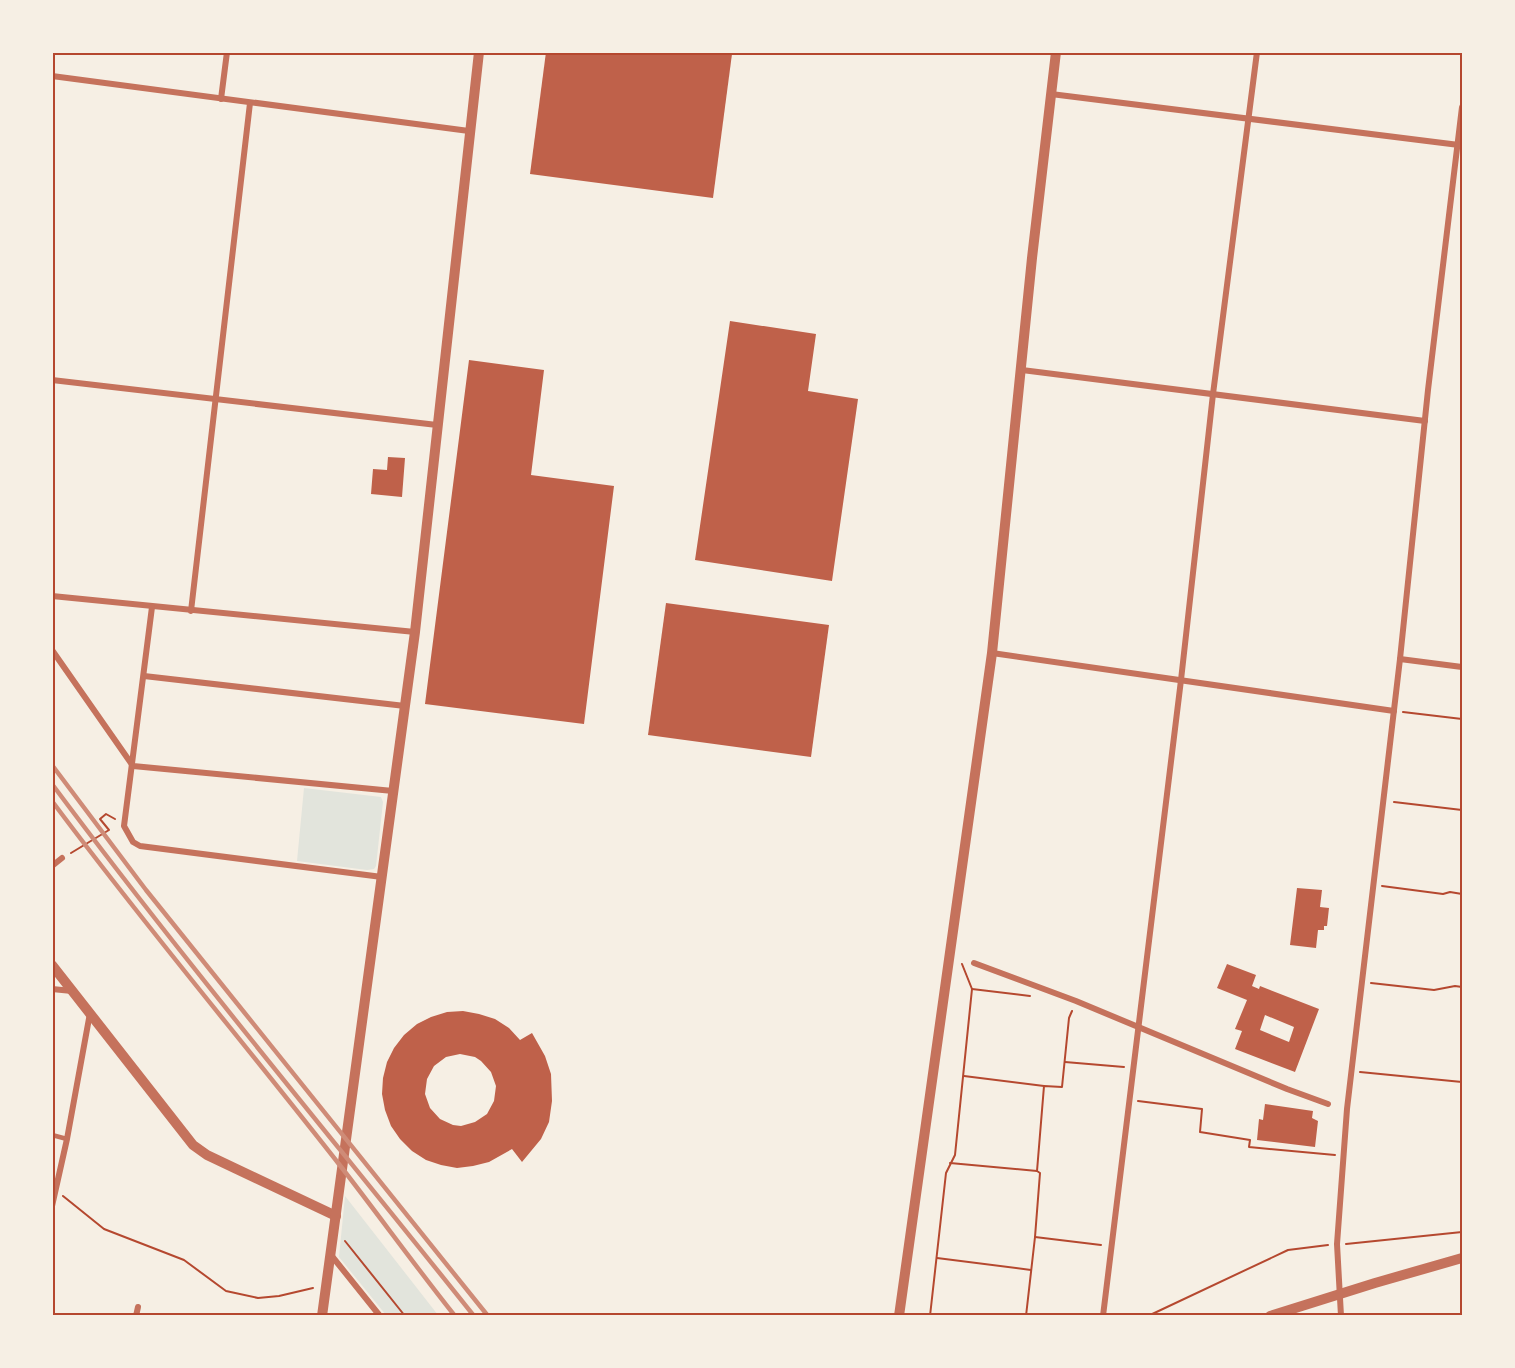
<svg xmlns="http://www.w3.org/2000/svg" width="1515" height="1368" font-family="'IBM Plex Sans',sans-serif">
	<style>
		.green { fill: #e2e4dc }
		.building { fill: #bf614a; fill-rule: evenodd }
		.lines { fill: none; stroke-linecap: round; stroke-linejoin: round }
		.path { stroke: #b5482f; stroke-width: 2 }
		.service { stroke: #c5725c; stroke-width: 4.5 }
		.minor { stroke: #c5725c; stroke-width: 6 }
		.tertiary { stroke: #c5725c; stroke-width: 10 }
		.rail { stroke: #cf8b77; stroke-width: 4.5 }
		.neatline { fill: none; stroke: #b5482f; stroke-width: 2 }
	</style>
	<rect width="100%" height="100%" fill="#f6efe4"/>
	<g class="green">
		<polygon points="304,788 381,797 383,802 376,866 374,869 367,870 297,861"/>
		<polygon points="345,1196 438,1315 386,1315 339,1257"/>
	</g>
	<g class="building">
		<polygon points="546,52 732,54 713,198 530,174"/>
		<polygon points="730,321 816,334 808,391 858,399 832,581 695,560"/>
		<polygon points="469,360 544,370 531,475 614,486 584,724 425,704"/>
		<polygon points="388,457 405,458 402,497 371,494 373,469 387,470"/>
		<polygon points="666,603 829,625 811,757 648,735"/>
		<polygon points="1297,888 1322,890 1320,907 1329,908 1327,926 1324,926 1324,930 1318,930 1316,948 1290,945"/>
		<path d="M1227,964l29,11 -4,11 7,3 1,-3 59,23 -24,63 -60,-23 7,-18 -7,-2 12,-29 -30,-12zM1265,1015l29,12 -5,15 -29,-12z"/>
		<path d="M463,1011l16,3 16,5 14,9 11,12 12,-7 13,23 6,18 1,27 -3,21 -8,17 -19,23 -10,-13 -23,13 -16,4 -16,2 -16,-3 -15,-5 -14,-9 -12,-12 -9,-13 -6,-16 -3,-16 1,-16 4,-16 7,-14 10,-13 13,-11 14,-7 16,-5zM460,1054l15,3 6,4 10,11 5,14 -2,15 -7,13 -12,8 -14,4 -8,-1 -13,-6 -10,-11 -5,-14 2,-15 7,-13 12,-9z"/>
		<polygon points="1265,1104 1313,1111 1312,1118 1318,1121 1315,1147 1257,1140 1259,1119 1263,1120"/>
	</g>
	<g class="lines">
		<g class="path">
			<polyline points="1403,712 1462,719"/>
			<polyline points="1394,802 1462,810"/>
			<polyline points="71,853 109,830 100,819 106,814 115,819"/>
			<polyline points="1382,886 1443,894 1450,892 1462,894"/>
			<polyline points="1371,983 1434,990 1455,986 1462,987"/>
			<polyline points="972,989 1030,996"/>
			<polyline points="1065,1062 1124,1067"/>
			<polyline points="1360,1072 1462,1082"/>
			<polyline points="964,1076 1044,1086"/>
			<polyline points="1138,1101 1202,1109 1200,1132 1250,1140 1249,1147 1335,1155"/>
			<polyline points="950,1163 1037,1171"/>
			<polyline points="63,1196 104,1229 184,1260 226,1291 258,1298 279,1296 313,1288"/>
			<polyline points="1035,1237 1101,1245"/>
			<polyline points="345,1241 405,1316"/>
			<polyline points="1346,1244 1462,1232"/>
			<polyline points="937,1258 1031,1270"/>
			<polyline points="930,1316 946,1173 955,1155 972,989 962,964"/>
			<polyline points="1026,1316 1035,1237 1040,1173 1037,1171 1044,1086 1062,1087 1069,1018 1072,1011"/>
			<polyline points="1148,1316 1288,1250 1328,1245"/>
		</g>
		<polyline class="service" points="52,1135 67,1139"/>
		<g class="minor">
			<polyline points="52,76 469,131"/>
			<polyline points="1051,94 1459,145"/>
			<polyline points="221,99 227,52"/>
			<polyline points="1022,370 1425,421"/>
			<polyline points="52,380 437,425"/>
			<polyline points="52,596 415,632"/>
			<polyline points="152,607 124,826 133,842 140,846 382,877"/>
			<polyline points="191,611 250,103"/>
			<polyline points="52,650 133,766 393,791"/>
			<polyline points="992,653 1394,711"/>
			<polyline points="1400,659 1462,667"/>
			<polyline points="144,676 405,706"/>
			<polyline points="52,866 62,858"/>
			<polyline points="974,963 1076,1001 1287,1089 1328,1104"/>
			<polyline points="52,989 72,991"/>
			<polyline points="52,1206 67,1139 90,1013"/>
			<polyline points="331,1255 380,1316"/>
			<polyline points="136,1316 138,1307"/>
			<polyline points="1103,1316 1181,680 1213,394 1257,52"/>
			<polyline points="1341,1316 1337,1244 1347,1109 1400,659 1428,390 1462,107"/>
		</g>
		<g class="tertiary">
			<polyline points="52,965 193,1145 207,1155 336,1216"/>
			<polyline points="322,1316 415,632 479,52"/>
			<polyline points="899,1316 992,653 1032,258 1056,52"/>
			<polyline points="1270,1316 1375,1283 1462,1258"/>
		</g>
		<g class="rail">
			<polyline points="52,765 146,890 488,1316"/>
			<path d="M52,784c135,181 281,355 422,532"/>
			<path d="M52,801c93,125 194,244 290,367 38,49 74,99 113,148"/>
		</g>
	</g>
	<rect width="1515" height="1368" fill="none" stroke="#f6efe4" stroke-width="108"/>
	<rect x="54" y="54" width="1407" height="1260" class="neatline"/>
</svg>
